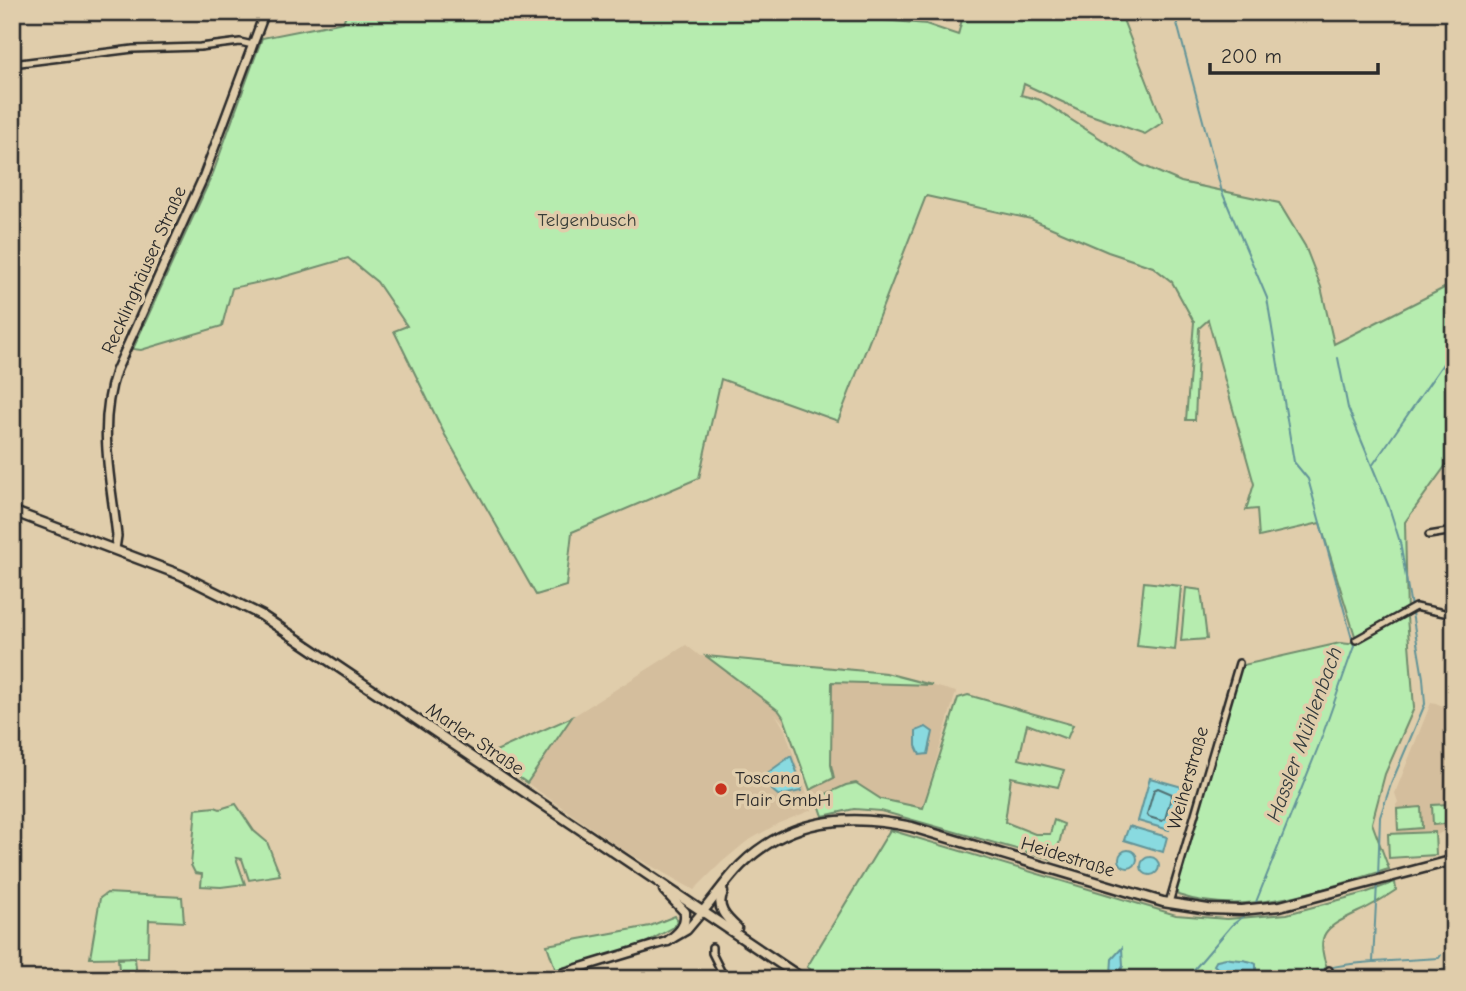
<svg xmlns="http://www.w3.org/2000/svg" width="1466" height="991" font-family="'Comic Neue',sans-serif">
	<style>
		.built { fill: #d4be9d }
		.green { fill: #b6ecaf; stroke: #708c6d; stroke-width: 2 }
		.water { fill: #89dae0; stroke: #639498; stroke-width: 2 }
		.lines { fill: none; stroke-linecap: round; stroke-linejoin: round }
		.shore { stroke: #517173; stroke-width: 2 }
		.stream { stroke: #639498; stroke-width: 2 }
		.minor-casing { stroke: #2b2b2b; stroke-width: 10 }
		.tertiary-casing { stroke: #2b2b2b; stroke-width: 12 }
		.secondary-casing { stroke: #2b2b2b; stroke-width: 13 }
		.minor { stroke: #e0cdab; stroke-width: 5 }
		.tertiary { stroke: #e0cdab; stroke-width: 7 }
		.secondary { stroke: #e0cdab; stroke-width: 8 }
		.poi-dot { fill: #c8321e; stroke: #e0cdab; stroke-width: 2.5 }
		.labels { text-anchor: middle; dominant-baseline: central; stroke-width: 7; stroke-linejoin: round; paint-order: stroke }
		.park-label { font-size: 19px; fill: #393e38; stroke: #e0cdab }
		.street-label { font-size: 19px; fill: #2b2b2b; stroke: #e0cdab }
		.poi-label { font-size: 19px; fill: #2b2b2b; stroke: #e0cdab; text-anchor: start }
		.water-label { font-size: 21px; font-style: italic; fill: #343c3d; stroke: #e0cdab }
	</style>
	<rect width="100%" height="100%" fill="#e0cdab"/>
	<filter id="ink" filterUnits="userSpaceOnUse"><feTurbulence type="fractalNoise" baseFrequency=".0143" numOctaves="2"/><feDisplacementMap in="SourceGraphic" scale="14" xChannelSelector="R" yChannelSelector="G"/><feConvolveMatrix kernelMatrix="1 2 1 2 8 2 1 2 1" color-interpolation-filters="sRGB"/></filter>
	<g filter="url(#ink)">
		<g class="built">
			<polygon points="686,645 700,656 838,667 901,677 956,692 919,819 854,808 824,812 810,790 787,728 775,713 785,730 812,810 779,823 746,842 722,862 694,890 623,850 527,783 572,717"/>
			<polygon points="1431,703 1454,708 1454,826 1435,836 1435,832 1397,834 1396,805 1398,802 1395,793"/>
		</g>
		<g class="green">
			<path d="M347,12h450l129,12 32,11 6,-23h156l43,110 -18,12 -57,-20 -64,-30 -3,11 19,5 102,65 39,17 98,21 26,43 16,41 13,57 120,-61v171l-49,68 2,95 7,91 -29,66 -13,49 17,46c-67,20 -142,49 -211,26l-3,-6 64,-223 101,-23 9,1 7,-5 -36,-116 -61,14 -2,-28 -11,1 8,-26 -46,-164 -9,8 -4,92h-9l8,-98 -22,-40 -19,-15 -45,-15 -77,-33 -105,-23 -88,225 -117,-42 -22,99 -127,54 -6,54 -30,9 -91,-160 -51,-104 13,-5 -30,-44 -29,-24 -68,20 -48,10 -10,38 -81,24 -8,-1 80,-176 49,-135 81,-16z"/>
			<polygon points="1144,582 1181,586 1175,650 1137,646"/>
			<polygon points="1186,588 1201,590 1207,639 1181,641"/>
			<polygon points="706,656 886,673 932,685 832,682 831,765 834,778 810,790 784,718 779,711"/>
			<polygon points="968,695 1073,725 1067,739 1027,724 1019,759 1064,770 1058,787 1011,777 1005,822 1035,834 1050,834 1054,820 1064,824 1055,860 881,811 854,809 823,816 817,798 846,785 856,783 881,799 923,808 958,698"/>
			<polygon points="572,717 527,783 487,755"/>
			<polygon points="236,804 254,831 267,842 280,875 249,880 242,859 236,858 245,884 221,887 201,886 202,874 195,873 191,865 196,809 215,807 220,809"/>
			<polygon points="1448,804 1450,818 1444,824 1433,825 1432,805"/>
			<polygon points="1421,807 1422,828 1398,830 1397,809"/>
			<path d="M890,830l286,85 51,4 60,-5 78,-21 30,-11 1,8c-12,8 -24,16 -38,22 -31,15 -45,21 -30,58h-7l-13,9h-484l-17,-12z"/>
			<polygon points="1435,832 1436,855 1389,858 1388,834"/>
			<polygon points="107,893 182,897 184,922 149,920 148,957 90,958 100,898"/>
			<polygon points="675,916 678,921 674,927 629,952 557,974 547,945 650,926"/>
			<polygon points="135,958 137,979 120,979 118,959"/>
		</g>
		<g class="water">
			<polygon points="926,727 933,732 928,754 920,755 916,746 916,731"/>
			<polygon points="791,756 802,786 801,791 779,796 759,779"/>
			<polygon points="1150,778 1182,787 1169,830 1138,821"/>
			<polygon points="1129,826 1167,837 1163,852 1124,840"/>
			<circle cx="1128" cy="859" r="9"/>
			<circle cx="1150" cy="866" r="9"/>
			<polygon points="1122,948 1123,966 1120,972 1111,975 1112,959"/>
			<path d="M1226,958c10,3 21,0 30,6v8l-6,5 -33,-9 -3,-3 3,-5z"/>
		</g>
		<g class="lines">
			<polygon class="shore" points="1158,788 1172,794 1165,819 1162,821 1149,817 1147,814 1154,790"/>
			<g class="stream">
				<polyline points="1174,12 1222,192 1267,298 1294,462 1308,479 1354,646 1319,745 1256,902"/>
				<polyline points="1338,358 1348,408 1389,507 1400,542 1423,678 1425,704 1391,784 1380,817 1378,878"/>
				<polyline points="1372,466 1454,348"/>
				<polyline points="1374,962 1439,958 1441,955"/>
				<polyline points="1186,979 1232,925 1243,917"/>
				<path d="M1301,979c23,-13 46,-15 72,-17l4,-79"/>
			</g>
			<defs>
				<g id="minor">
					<polyline points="12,64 133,49 200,47 240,42 253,45"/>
					<polyline points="1429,535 1454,531"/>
					<polyline points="1356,640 1415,607 1454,615"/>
					<polyline points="1169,903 1239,663"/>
					<polyline points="712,947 712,953 725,979"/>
					<polyline points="1329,970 1332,979"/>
				</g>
				<g id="tertiary">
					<path d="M115,549l2,-13c-6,-56 -20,-110 -1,-165l87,-193 62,-166"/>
					<polyline points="543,979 668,941 687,930 703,911"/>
				</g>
				<g id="secondary">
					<polyline points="12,511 181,575 261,615 803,979"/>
					<path d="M664,890l21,22c1,15 -6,21 -17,29"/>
					<path d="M723,892c-8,15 3,26 14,36"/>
					<path d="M703,911c13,-15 24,-32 38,-46 48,-47 108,-52 171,-38l251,75 45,7 33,1 39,-4 174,-46"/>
				</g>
			</defs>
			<use href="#minor" class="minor-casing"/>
			<use href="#tertiary" class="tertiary-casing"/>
			<use href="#secondary" class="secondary-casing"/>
			<use href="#minor" class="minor"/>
			<use href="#tertiary" class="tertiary"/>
			<use href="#secondary" class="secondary"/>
		</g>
	</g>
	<circle class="poi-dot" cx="721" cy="789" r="7"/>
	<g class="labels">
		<g class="park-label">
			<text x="587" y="220">Telgenbusch</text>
		</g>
		<g class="street-label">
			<text transform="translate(144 270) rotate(-66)">Recklinghäuser Straße</text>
			<text transform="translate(475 739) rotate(34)">Marler Straße</text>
			<text transform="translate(1188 778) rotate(-74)">Weiherstraße</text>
			<text transform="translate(1068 857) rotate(17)">Heidestraße</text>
		</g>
		<g class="poi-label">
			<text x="735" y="778">Toscana<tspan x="735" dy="22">Flair GmbH</tspan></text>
		</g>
		<g class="water-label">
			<text transform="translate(1304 734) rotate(-70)">Hassler Mühlenbach</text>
		</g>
	</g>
	<rect width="1466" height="991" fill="none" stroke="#e0cdab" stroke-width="42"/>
	<rect x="21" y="21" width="1424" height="949" fill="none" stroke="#2b2b2b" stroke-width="2.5" filter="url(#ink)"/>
	<path d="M1210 63v10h168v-10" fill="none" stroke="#2b2b2b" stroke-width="3.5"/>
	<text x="1221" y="63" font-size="21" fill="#2b2b2b" stroke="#e0cdab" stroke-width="5" paint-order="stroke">200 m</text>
</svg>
